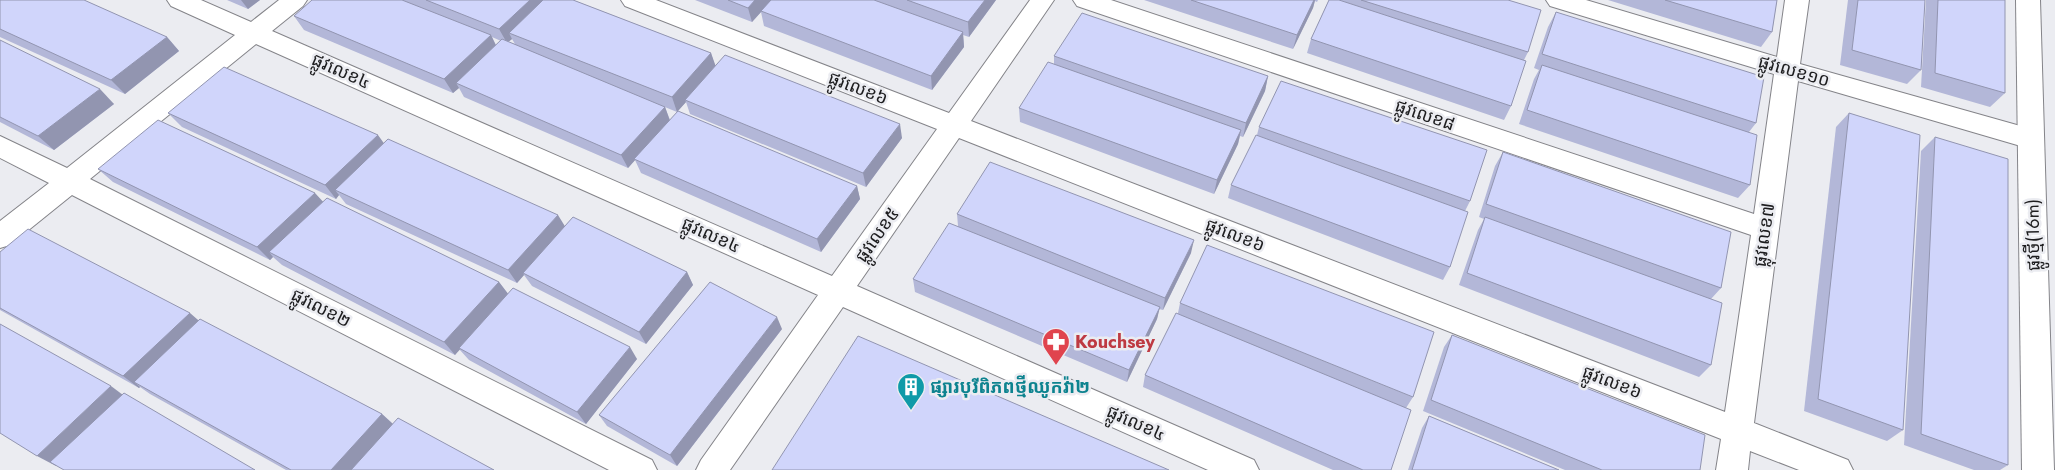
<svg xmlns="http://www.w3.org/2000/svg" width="2055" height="470" font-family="Jost,'Noto Sans Khmer',sans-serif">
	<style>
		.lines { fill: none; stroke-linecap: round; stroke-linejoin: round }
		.street-casing { stroke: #848489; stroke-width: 2 }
		.secondary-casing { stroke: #848489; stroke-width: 2 }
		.street { fill: #fff; fill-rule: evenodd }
		.secondary { fill: #fff; fill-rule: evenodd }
		.wall { fill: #b3b7d8; fill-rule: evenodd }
		.shaded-wall { fill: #9295b0 }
		.building { fill: #d0d5fb; stroke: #9295b0 }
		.labels { text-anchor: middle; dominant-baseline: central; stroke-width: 5; stroke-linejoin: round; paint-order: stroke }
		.street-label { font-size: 18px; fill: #1d1d1f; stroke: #ebecf1 }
		.health-label { font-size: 18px; font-weight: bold; fill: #be3a42; stroke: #ebecf1; text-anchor: start }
		.culture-label { font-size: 18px; font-weight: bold; fill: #0d838f; stroke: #ebecf1; text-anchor: start }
	</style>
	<rect width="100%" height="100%" fill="#ebecf1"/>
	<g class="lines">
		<defs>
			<polygon id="street" points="167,0 201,0 251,22 279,0 307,0 303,6 272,31 832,276 937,129 625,6 621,0 656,0 949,113 1030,0 1054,0 971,121 1725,412 1751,235 1077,6 1073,0 1111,0 1754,214 1774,74 1550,6 1546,0 1586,0 1777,57 1785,0 1809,0 1800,64 2031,129 2040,132 2044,139 2040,146 2031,149 1798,81 1754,423 1848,460 1853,470 1799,470 1750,451 1748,470 1716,470 1721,439 959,138 857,286 1254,460 1259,470 1208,470 843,307 730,470 696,470 701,460 818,295 256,44 90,179 652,460 657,470 609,470 72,195 10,245 0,248 0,221 49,183 0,158 0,136 67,168 235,35 171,6"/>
			<polygon id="secondary" points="2016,0 2040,0 2054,470 2022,470"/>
		</defs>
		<use href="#street" class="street-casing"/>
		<use href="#secondary" class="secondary-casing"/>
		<use href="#street" class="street"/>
		<use href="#secondary" class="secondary"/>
	</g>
	<g class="wall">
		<polygon points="0,0 167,37 179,51 125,94 0,37"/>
		<polygon points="227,0 260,0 248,9"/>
		<path d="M312,0h261l138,53 4,13 187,72 -36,49 -176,-73 -4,-12 -9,10 -17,-7 5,2 5,13 187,66 3,13 -39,53 -180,-79 -6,-13 -7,8 -164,-71 -5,-9 -6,5 -149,-63 -10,-14zM492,37l9,4 -5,4zM512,39l3,5 -7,-2z"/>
		<polygon points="695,0 996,0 969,37 963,35 964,47 932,90 764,26 761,12 752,22"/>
		<polygon points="1144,0 1318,0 1317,2 1315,1 1313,8 1293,49"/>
		<polygon points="1329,0 1508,0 1528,52 1524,60 1511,106 1504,120 1307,53 1311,39"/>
		<polygon points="1608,0 1777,0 1772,32 1761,47"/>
		<polygon points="1848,0 1925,0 1921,70 1907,84 1840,65"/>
		<polygon points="1926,0 2005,0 2005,93 1990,107 1921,87"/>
		<polygon points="1556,12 1756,123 1749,132 1750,185 1738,198 1519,124 1534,79 1539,70 1534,68 1548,27"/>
		<polygon points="0,40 114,104 54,150 0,122"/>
		<polygon points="1054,56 1268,76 1265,91 1243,137 1240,136 1238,144 1214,194 1020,122 1019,108 1054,64"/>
		<polygon points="168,113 384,143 565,227 687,272 693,285 646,344 532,286 524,275 517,283 346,204 339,195 336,199 182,127"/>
		<polygon points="1849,113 1903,430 1887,441 1804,411 1836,127"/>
		<polygon points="1259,127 1470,201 1465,211 1450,267 1443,280 1228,198 1231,185 1257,135"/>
		<polygon points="1935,137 2008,465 2000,470 1974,470 1904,445 1921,151"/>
		<polygon points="1503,152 1721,288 1711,299 1711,365 1699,377 1459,285 1478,230 1484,219 1479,217 1495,166"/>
		<polygon points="98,169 323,202 499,282 508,294 637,359 586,424 469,360 459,349 455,355 282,265 273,257 270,260 113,182"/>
		<polygon points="957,214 1191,253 1163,310 1159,309 1157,319 1127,382 915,292 913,279 958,226"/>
		<polygon points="0,252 199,321 382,414 393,424 494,470 286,470 150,394 140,387 139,388 0,310"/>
		<polygon points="1180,303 1413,397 1406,408 1391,470 1333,470 1143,387 1145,375 1178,313"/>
		<polygon points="782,329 677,466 607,426 599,415"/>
		<polygon points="1452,335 1700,470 1565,470 1423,411 1444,347"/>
		<polygon points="1429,416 1559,470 1408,470 1422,428"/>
	</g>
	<g class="shaded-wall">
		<polygon points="241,0 260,0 248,9"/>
		<polygon points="530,0 547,0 509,33 512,39 507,43 499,29"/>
		<polygon points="755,0 772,0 752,22 748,8"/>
		<polygon points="985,0 996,0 969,37 968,22"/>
		<polygon points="1314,0 1315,0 1313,8 1293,49 1297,35"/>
		<polygon points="963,32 964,47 932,90 931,76"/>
		<polygon points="491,35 498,50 456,83 459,88 453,93 444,79"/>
		<polygon points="167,37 179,51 125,94 111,80"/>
		<polygon points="711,53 716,67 685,100 686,102 677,112 672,97"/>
		<polygon points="1268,76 1265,91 1243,137 1246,123"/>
		<polygon points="100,89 114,104 54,150 38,136"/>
		<polygon points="665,107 670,121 628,168 621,155"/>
		<polygon points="900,124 902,138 866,187 863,173"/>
		<polygon points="1241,130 1238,144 1214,194 1217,180"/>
		<polygon points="378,135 388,149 335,190 339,195 336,199 325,185"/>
		<polygon points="857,186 860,199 821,252 817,239"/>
		<polygon points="315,193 327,206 269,252 273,257 270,260 257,247"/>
		<polygon points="558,215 566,228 523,273 524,275 517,283 508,270"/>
		<polygon points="1194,240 1191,253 1163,310 1165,298"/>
		<polygon points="687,272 693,285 646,344 639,332"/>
		<polygon points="499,282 509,295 455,355 444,342"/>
		<polygon points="1160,307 1157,319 1127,382 1129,370"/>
		<polygon points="190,313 205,326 134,382 140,387 139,388 123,376"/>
		<polygon points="777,317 782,329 677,466 670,455"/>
		<polygon points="630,347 637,359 586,424 577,412"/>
		<polygon points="111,386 127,398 56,466 37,456"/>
		<polygon points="382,414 394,425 354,470 331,470"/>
	</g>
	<g class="building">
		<polygon points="0,0 84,0 167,37 111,80 0,29"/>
		<polygon points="312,0 402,0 491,35 444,79 294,16"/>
		<polygon points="426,0 530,0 499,29"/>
		<polygon points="543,0 573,0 711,53 672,97 509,33"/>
		<polygon points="728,0 755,0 748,8"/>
		<polygon points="771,0 874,0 963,32 931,76 761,11"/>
		<polygon points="907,0 985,0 968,22"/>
		<polygon points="1191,0 1314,0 1297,35"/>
		<polygon points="1329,0 1339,0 1526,61 1511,106 1311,39"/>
		<polygon points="1361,0 1508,0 1541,10 1528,52"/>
		<polygon points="1665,0 1777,0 1772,32"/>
		<polygon points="1858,0 1925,0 1921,70 1852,50"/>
		<polygon points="1938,0 2005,0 2005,93 1935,73"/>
		<polygon points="1556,12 1764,77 1756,123 1542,54"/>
		<polygon points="1082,13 1268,76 1246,123 1054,56"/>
		<polygon points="502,39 665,107 621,155 456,83"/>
		<polygon points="0,40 100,89 38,136 0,117"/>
		<polygon points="725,55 900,124 863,173 685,100"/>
		<polygon points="1048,62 1241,130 1217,180 1019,108"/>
		<polygon points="1542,65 1757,135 1750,185 1527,110"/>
		<polygon points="224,67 378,135 325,185 168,113"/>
		<polygon points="1281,81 1487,150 1470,201 1259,127"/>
		<polygon points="678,111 857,186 817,239 634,159"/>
		<polygon points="1849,113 1920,135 1903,430 1818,399"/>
		<polygon points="158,120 315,193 257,247 98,169"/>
		<polygon points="1256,135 1468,212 1450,267 1231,185"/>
		<polygon points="1935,137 2008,159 2008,465 1921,434"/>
		<polygon points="388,139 558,215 508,270 335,190"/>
		<polygon points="1503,152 1731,232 1721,288 1486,204"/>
		<polygon points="990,162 1194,240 1165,298 957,214"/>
		<polygon points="327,198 499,282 444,342 269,252"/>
		<polygon points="573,217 687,272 639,332 523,273"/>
		<polygon points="1485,217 1722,303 1711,365 1467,273"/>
		<polygon points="949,223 1160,307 1129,370 913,279"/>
		<polygon points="28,229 190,313 123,376 0,308 0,252"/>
		<polygon points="1207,245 1434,332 1413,397 1180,303"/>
		<polygon points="710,282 777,317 670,455 599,415"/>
		<polygon points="513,288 630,347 577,412 459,348"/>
		<polygon points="1176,313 1411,410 1391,470 1363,470 1145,375"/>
		<polygon points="200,319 382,414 331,470 291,470 134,382"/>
		<polygon points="0,324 111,386 37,456 0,433"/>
		<polygon points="1452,335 1705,435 1700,470 1602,470 1431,400"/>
		<polygon points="858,336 1169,470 772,470"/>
		<polygon points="124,393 255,470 64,470 50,462"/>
		<polygon points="1429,416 1559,470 1412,470"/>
		<polygon points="398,418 494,470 351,470"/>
	</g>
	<defs>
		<symbol id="pharmacy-pin" viewBox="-11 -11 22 30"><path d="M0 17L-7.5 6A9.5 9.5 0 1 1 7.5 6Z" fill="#e0444e" stroke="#ebecf1"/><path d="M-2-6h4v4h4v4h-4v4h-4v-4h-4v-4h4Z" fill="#fff"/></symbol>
		<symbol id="building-pin" viewBox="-11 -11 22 30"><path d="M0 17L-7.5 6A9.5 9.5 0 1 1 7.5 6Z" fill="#0f9aa8" stroke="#ebecf1"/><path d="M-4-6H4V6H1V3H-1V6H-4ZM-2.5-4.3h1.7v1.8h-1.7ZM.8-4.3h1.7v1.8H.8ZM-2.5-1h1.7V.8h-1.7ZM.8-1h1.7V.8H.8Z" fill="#fff"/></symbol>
	</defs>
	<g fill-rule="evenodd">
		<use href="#pharmacy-pin" x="1040" y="326" width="32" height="43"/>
		<use href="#building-pin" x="895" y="371" width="32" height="43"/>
	</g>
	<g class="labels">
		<g class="street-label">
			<text transform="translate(341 71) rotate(24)">ផ្លូវលេខ៤</text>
			<text transform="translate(1794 71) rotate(16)">ផ្លូវលេខ១០</text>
			<text transform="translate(858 88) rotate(21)">ផ្លូវលេខ៦</text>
			<text transform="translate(1425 115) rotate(19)">ផ្លូវលេខ៨</text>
			<text transform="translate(711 235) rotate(24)">ផ្លូវលេខ៤</text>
			<text transform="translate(877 235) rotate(-55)">ផ្លូវលេខ៥</text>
			<text transform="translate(1235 235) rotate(21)">ផ្លូវលេខ៦</text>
			<text transform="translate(1764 235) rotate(-82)">ផ្លុវលេខ៧</text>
			<text transform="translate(2033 235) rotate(-91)">ផ្លូវថ្មី(16m)</text>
			<text transform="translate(321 308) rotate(27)">ផ្លូវលេខ២</text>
			<text transform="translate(1612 382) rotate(21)">ផ្លូវលេខ៦</text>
			<text transform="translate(1136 423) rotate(24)">ផ្លូវលេខ៤</text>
		</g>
		<g class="health-label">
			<text x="1075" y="342">Kouchsey</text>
		</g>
		<g class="culture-label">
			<text x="930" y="387">ផ្សារបុរីពិភពថ្មីឈូកវ៉ា២</text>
		</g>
	</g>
</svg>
